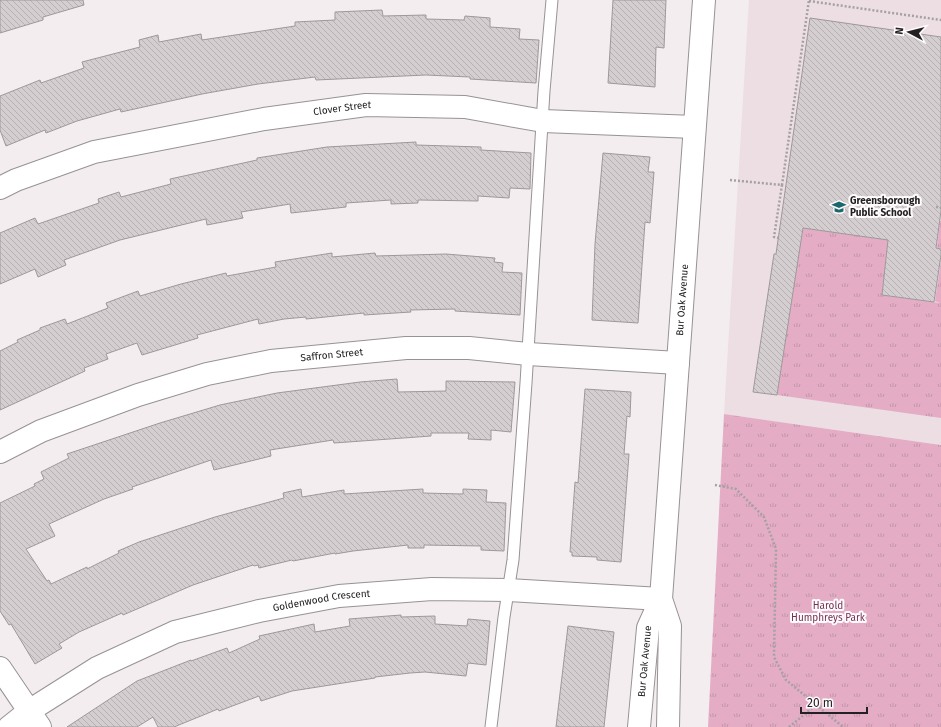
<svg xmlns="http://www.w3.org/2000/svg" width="941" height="727" font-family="'Fira Sans',sans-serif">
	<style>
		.built { fill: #ecdee3 }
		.grass { fill: url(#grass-tufts) }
		.building { fill: url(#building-back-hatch); stroke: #9e989a }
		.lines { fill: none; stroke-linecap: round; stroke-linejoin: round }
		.service-casing { stroke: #979294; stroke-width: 13 }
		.minor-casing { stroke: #979294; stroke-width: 24 }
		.tertiary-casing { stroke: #979294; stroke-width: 24 }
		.path { stroke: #a5a1a3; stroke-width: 2.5; stroke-dasharray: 2 2; stroke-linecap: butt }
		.service { stroke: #fff; stroke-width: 11 }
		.minor { stroke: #fff; stroke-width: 22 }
		.tertiary { stroke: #fff; stroke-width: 22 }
		.labels { text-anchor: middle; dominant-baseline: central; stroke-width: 4; stroke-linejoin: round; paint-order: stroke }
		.street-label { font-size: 10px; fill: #232122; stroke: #fffbfc }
		.poi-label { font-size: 10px; font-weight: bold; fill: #232122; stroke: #fffbfc; text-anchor: start }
		.park-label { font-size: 10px; fill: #733152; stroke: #fffbfc }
	</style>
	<defs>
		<pattern id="grass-tufts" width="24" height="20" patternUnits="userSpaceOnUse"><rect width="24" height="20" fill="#e4adc5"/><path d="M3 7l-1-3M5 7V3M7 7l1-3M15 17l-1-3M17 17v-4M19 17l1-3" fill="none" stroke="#c395a9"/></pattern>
		<pattern id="building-back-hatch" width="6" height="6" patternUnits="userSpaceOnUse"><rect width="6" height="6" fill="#d4ced0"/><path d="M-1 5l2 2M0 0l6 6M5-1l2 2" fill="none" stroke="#b6b1b2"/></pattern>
	</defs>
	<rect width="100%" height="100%" fill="#f3edef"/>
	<polygon class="built" points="749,0 941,0 941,445 724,414"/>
	<g class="grass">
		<polygon points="940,221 941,221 941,248 937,248"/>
		<polygon points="781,225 888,240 882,295 940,303 935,301 941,261 941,418 777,395 798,257"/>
		<polygon points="724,414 941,445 941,727 708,727"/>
	</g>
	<g class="building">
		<polygon points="0,0 83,0 84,5 43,17 43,20 0,33"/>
		<polygon points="613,0 666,0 664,48 656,47 655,87 608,83"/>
		<polygon points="382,10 383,16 426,15 426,19 464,20 465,16 490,18 490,27 520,29 519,39 539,40 536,83 470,79 470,77 426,75 316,80 315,77 258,84 202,94 121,112 120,109 77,121 46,133 45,130 6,146 0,130 0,96 40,80 41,83 84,68 82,62 140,47 139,40 158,35 159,42 201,34 202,40 295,26 295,22 335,20 335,12"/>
		<polygon points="810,18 941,37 941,211 936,248 941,249 941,255 934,302 882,295 888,240 803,228 777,395 753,392 774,254 776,254"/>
		<polygon points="416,142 416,145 481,147 481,150 531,153 530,189 510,188 509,198 478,196 478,201 418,200 418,203 391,204 391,200 346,203 346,207 291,213 290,204 241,212 243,218 207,225 206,219 120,240 64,260 66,265 38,277 35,269 0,284 0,233 35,218 38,224 99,203 98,199 119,192 121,197 171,184 170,179 257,160 257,158 327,147"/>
		<polygon points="603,153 650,157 648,172 654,172 650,223 645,222 638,323 592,320 595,244"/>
		<polygon points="332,253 332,257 375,253 376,256 446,254 495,258 494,262 503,263 502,272 522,273 520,315 455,311 455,309 410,310 411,312 364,315 364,313 306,319 306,317 284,319 259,324 258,319 197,335 198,338 142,355 137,343 106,354 108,359 84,368 85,371 0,410 0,351 18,342 17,340 40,330 40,328 65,319 67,324 108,308 106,303 138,291 140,296 181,284 226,273 227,276 276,267 275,262"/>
		<polygon points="397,379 398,392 446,391 446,381 515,382 511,432 491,430 491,440 468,439 469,433 431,433 431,436 334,443 333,440 270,450 271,456 214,470 211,460 132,487 133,489 104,499 49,524 55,536 26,549 47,581 49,580 51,584 87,567 87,569 119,553 118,551 139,542 215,517 284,498 283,493 301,489 302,497 344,490 344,494 423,489 423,493 463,494 463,489 487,490 486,502 506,503 504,551 481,550 481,546 424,545 424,548 408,548 408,545 353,551 335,554 335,553 293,561 292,560 259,568 258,565 254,566 253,565 193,585 123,615 122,613 79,632 59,644 62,648 35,664 11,624 9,625 0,611 0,503 35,486 34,484 44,479 41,472 69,458 67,454 160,423 220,405 277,393 360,382"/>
		<polygon points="585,389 631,392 630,417 627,416 624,454 629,454 621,562 597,560 597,557 572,556 572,552 570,552 575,482 578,483"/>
		<polygon points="401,615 401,617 435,616 435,624 467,626 468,619 490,621 486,665 468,663 466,676 425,672 410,673 375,677 375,678 292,691 261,701 259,696 219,711 218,709 174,727 158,727 153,717 137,727 67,727 137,681 191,660 191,661 227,648 229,653 260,639 259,636 314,624 315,632 350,626 349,619"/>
		<polygon points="568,626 614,632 604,727 556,727"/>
	</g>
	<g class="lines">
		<defs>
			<polyline id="service" points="491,727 504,617 513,560 526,383 544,91 552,0"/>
			<g id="minor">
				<path id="s1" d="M0,188l16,-8 78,-28 170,-33 102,-14 99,2 78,14 151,6"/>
				<path id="s2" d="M0,452l41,-21 97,-36 69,-21 64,-13 135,-13h63l59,6 150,9"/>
				<polyline points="0,668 40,727"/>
				<path id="s3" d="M9,727l20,-16 68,-43 78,-36 84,-21 80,-15 93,-7 76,1 153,9"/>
			</g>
			<g id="tertiary">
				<polyline points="661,599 670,626 668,727"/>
				<path id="s4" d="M639,727l9,-99 13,-29 43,-599"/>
			</g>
		</defs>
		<use href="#service" class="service-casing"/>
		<use href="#minor" class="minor-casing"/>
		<use href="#tertiary" class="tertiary-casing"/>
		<g class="path">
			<polyline points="809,1 941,20"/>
			<polyline points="730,180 782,185 809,0"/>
			<polyline points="936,207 941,208"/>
			<polyline points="779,238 774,237 782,185"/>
			<polyline points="715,485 736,489 764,517 776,549 774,657 786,680 843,727"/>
			<polyline points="789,727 816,705"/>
		</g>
		<use href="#service" class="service"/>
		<use href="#minor" class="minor"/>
		<use href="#tertiary" class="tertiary"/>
	</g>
	<defs>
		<symbol id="school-bare" viewBox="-9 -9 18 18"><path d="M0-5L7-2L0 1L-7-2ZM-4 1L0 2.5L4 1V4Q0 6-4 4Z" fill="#1a686d" stroke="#fffbfc" stroke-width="2.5" paint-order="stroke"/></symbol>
	</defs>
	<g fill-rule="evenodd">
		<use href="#school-bare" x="829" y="197" width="20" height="20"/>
	</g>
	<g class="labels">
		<g class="street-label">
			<text stroke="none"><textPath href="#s1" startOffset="353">Clover Street</textPath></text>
			<text stroke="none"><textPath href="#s4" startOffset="431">Bur Oak Avenue</textPath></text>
			<text stroke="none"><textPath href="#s2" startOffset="348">Saffron Street</textPath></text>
			<text stroke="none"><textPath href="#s3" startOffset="342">Goldenwood Crescent</textPath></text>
			<text stroke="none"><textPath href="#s4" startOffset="66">Bur Oak Avenue</textPath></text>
		</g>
		<g class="poi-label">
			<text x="850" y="201">Greensborough<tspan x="850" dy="12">Public School</tspan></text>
		</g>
		<g class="park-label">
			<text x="828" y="606">Harold<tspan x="828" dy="12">Humphreys Park</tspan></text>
		</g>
	</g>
	<g transform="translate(909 32) rotate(277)" stroke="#fffbfc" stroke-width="3" paint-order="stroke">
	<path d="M0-3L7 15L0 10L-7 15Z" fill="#232122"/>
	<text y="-6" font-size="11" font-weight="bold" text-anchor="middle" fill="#232122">N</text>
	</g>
	<path d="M801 707v6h66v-6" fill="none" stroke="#232122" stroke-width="2"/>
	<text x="807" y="707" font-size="12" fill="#232122" stroke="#fffbfc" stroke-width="3" paint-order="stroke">20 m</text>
</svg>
